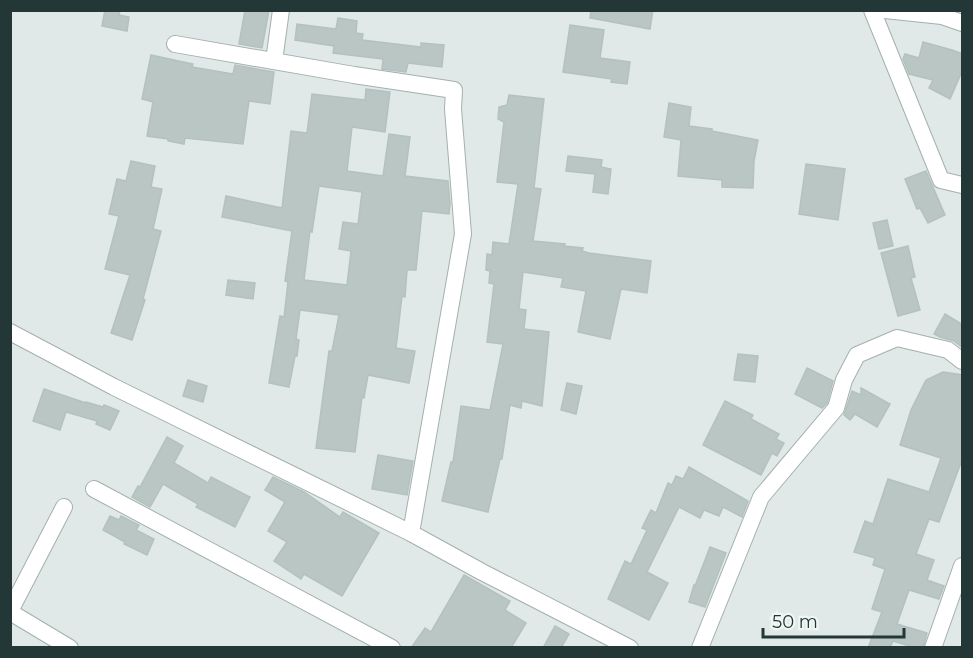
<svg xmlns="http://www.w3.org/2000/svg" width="973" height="658" font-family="Montserrat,sans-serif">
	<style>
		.building { fill: #b9c6c3; stroke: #b3c2bf; stroke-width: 1.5; fill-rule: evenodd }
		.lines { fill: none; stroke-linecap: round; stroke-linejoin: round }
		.street-casing { stroke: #a4b0ae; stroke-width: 18 }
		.street { stroke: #fff; stroke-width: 16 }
	</style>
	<rect width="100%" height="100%" fill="#e0e9e7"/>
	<g class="building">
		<polygon points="105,10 120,10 119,15 129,17 127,31 102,26"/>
		<polygon points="245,10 269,10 262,48 239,44"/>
		<polygon points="591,10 653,10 650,29 590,18"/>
		<polygon points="338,18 357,21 356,33 363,34 362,40 421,47 421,43 444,45 442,67 408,63 406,72 382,69 383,59 333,53 334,46 295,40 297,24 336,29"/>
		<polygon points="570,25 604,30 600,58 630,62 627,84 611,82 612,79 563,72"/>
		<polygon points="923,42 952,50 963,54 963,69 950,99 929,88 933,80 909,74 903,59 905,54 919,58"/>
		<polygon points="151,55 193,64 192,67 233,74 235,65 274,72 270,104 249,101 243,144 185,138 184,144 168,141 168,139 147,136 153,102 142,99"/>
		<path d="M366,89l24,3 -5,40 -33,-5 -5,44 36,5 6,-42 21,3 -5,39 43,5 2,23 -1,10 -27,-3 -6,59h-9l-2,27 -3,-1 -6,52 19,3 -6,32 -41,-8 -4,23 -2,-1 -7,55 -39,-4 13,-97h3l7,-36 -39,-5 -4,29 3,1 -2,16h-2l-6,31 -20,-4 11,-67 4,1 4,-35 -3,-1 7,-50 -70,-14 4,-21 56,12 9,-77 16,2 5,-39 53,6zM319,186l43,6 -4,32 -15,-2 -4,27 12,2 -4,34 -43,-5 6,-49 2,1z"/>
		<polygon points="509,95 544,99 534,188 541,189 533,241 565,244 564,246 583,248 582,251 589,253 651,261 647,293 621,289 610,339 578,332 586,291 561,287 563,278 523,272 519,309 526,310 524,329 549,332 542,406 522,401 521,408 510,405 502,459 500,459 488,512 442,501 451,462 453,462 461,406 490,410 503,344 487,342 494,284 489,283 490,271 486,270 487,254 492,255 493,242 509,244 518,184 497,182 504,122 498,119 499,107 507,105"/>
		<polygon points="669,103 691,107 689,126 712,129 712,131 758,140 754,161 753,188 722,187 722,180 678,176 681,140 664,137"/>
		<polygon points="568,156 602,160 601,167 611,169 608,194 593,192 595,174 566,171"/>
		<polygon points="131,161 155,166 151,187 162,189 153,229 161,231 143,299 145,300 132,340 111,333 130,275 105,269 119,216 109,214 117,179 126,181"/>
		<polygon points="806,164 845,169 838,220 799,214"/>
		<polygon points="926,171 945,215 928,223 920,208 917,209 905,179"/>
		<polygon points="887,220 893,246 879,249 873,223"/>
		<polygon points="908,246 915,277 911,278 920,310 898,316 881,253"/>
		<polygon points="228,280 255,283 253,299 226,295"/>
		<polygon points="945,314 963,325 963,348 954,341 940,337 934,334"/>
		<polygon points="738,354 758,356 755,382 734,380"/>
		<polygon points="807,368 833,381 827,403 822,408 795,394"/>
		<polygon points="943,372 963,375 963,457 939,522 929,519 916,554 934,560 927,580 944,586 939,599 909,590 897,624 927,633 923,648 916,648 893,641 890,648 868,648 882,612 872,609 885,569 873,565 875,558 854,552 865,521 873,524 888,479 929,492 941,458 900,445 911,410 926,380"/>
		<polygon points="188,380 207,386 203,402 183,396"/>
		<polygon points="567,383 582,386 576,414 561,410"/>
		<polygon points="861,388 890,404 877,427 855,414 850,420 844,415 852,391 861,395"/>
		<polygon points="44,389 86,403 86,402 103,407 104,405 119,411 110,430 96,424 97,421 66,412 60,430 33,421"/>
		<polygon points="725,401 753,415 751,419 779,434 776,439 784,443 777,456 772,453 761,475 703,445"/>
		<polygon points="167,437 183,446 174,463 208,483 211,477 250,497 235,527 196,507 198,504 163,484 150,507 132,497 138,486 140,487"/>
		<polygon points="378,455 413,461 407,495 372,489"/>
		<polygon points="689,467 748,501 742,517 723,507 719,516 704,510 700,518 679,507 647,572 668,583 649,620 608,599 625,561 631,564 647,530 642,528 651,510 656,513 668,483 672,485 676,476 683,479"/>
		<polygon points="273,477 304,492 340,517 343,512 379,533 342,596 304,574 301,579 274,561 287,542 268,531 285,502 265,490"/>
		<polygon points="110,516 119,520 121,516 139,525 136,530 154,539 147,555 124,544 125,542 103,530"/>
		<polygon points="710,547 726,553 705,607 689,602 694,585 695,586"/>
		<polygon points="464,575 510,601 505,610 526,623 511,648 411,648 425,628 431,632"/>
		<polygon points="555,626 569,634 561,648 543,648"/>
	</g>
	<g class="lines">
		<defs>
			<g id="street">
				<polyline points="872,10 941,180 962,185"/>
				<polyline points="885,10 942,16 962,23"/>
				<polyline points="175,44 354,75 454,90 453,109 463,234 411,533"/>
				<polyline points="274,61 281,10"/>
				<polyline points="10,332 114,387 411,533 482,572 630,648"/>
				<polyline points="94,489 392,648"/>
				<polyline points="10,611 64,507"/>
				<polyline points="10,612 70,648"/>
				<polyline points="700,648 761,497 836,408 844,380 857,355 897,338 948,350 962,361"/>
				<polyline points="933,648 962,566"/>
			</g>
		</defs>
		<use href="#street" class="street-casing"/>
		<use href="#street" class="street"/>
	</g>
	<rect width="973" height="658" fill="none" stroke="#233736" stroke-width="24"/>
	<path d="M763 628v9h141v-9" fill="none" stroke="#233736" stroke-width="3"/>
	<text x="772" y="628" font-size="18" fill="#233736" stroke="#f0f6f4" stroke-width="4.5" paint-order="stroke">50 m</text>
</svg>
